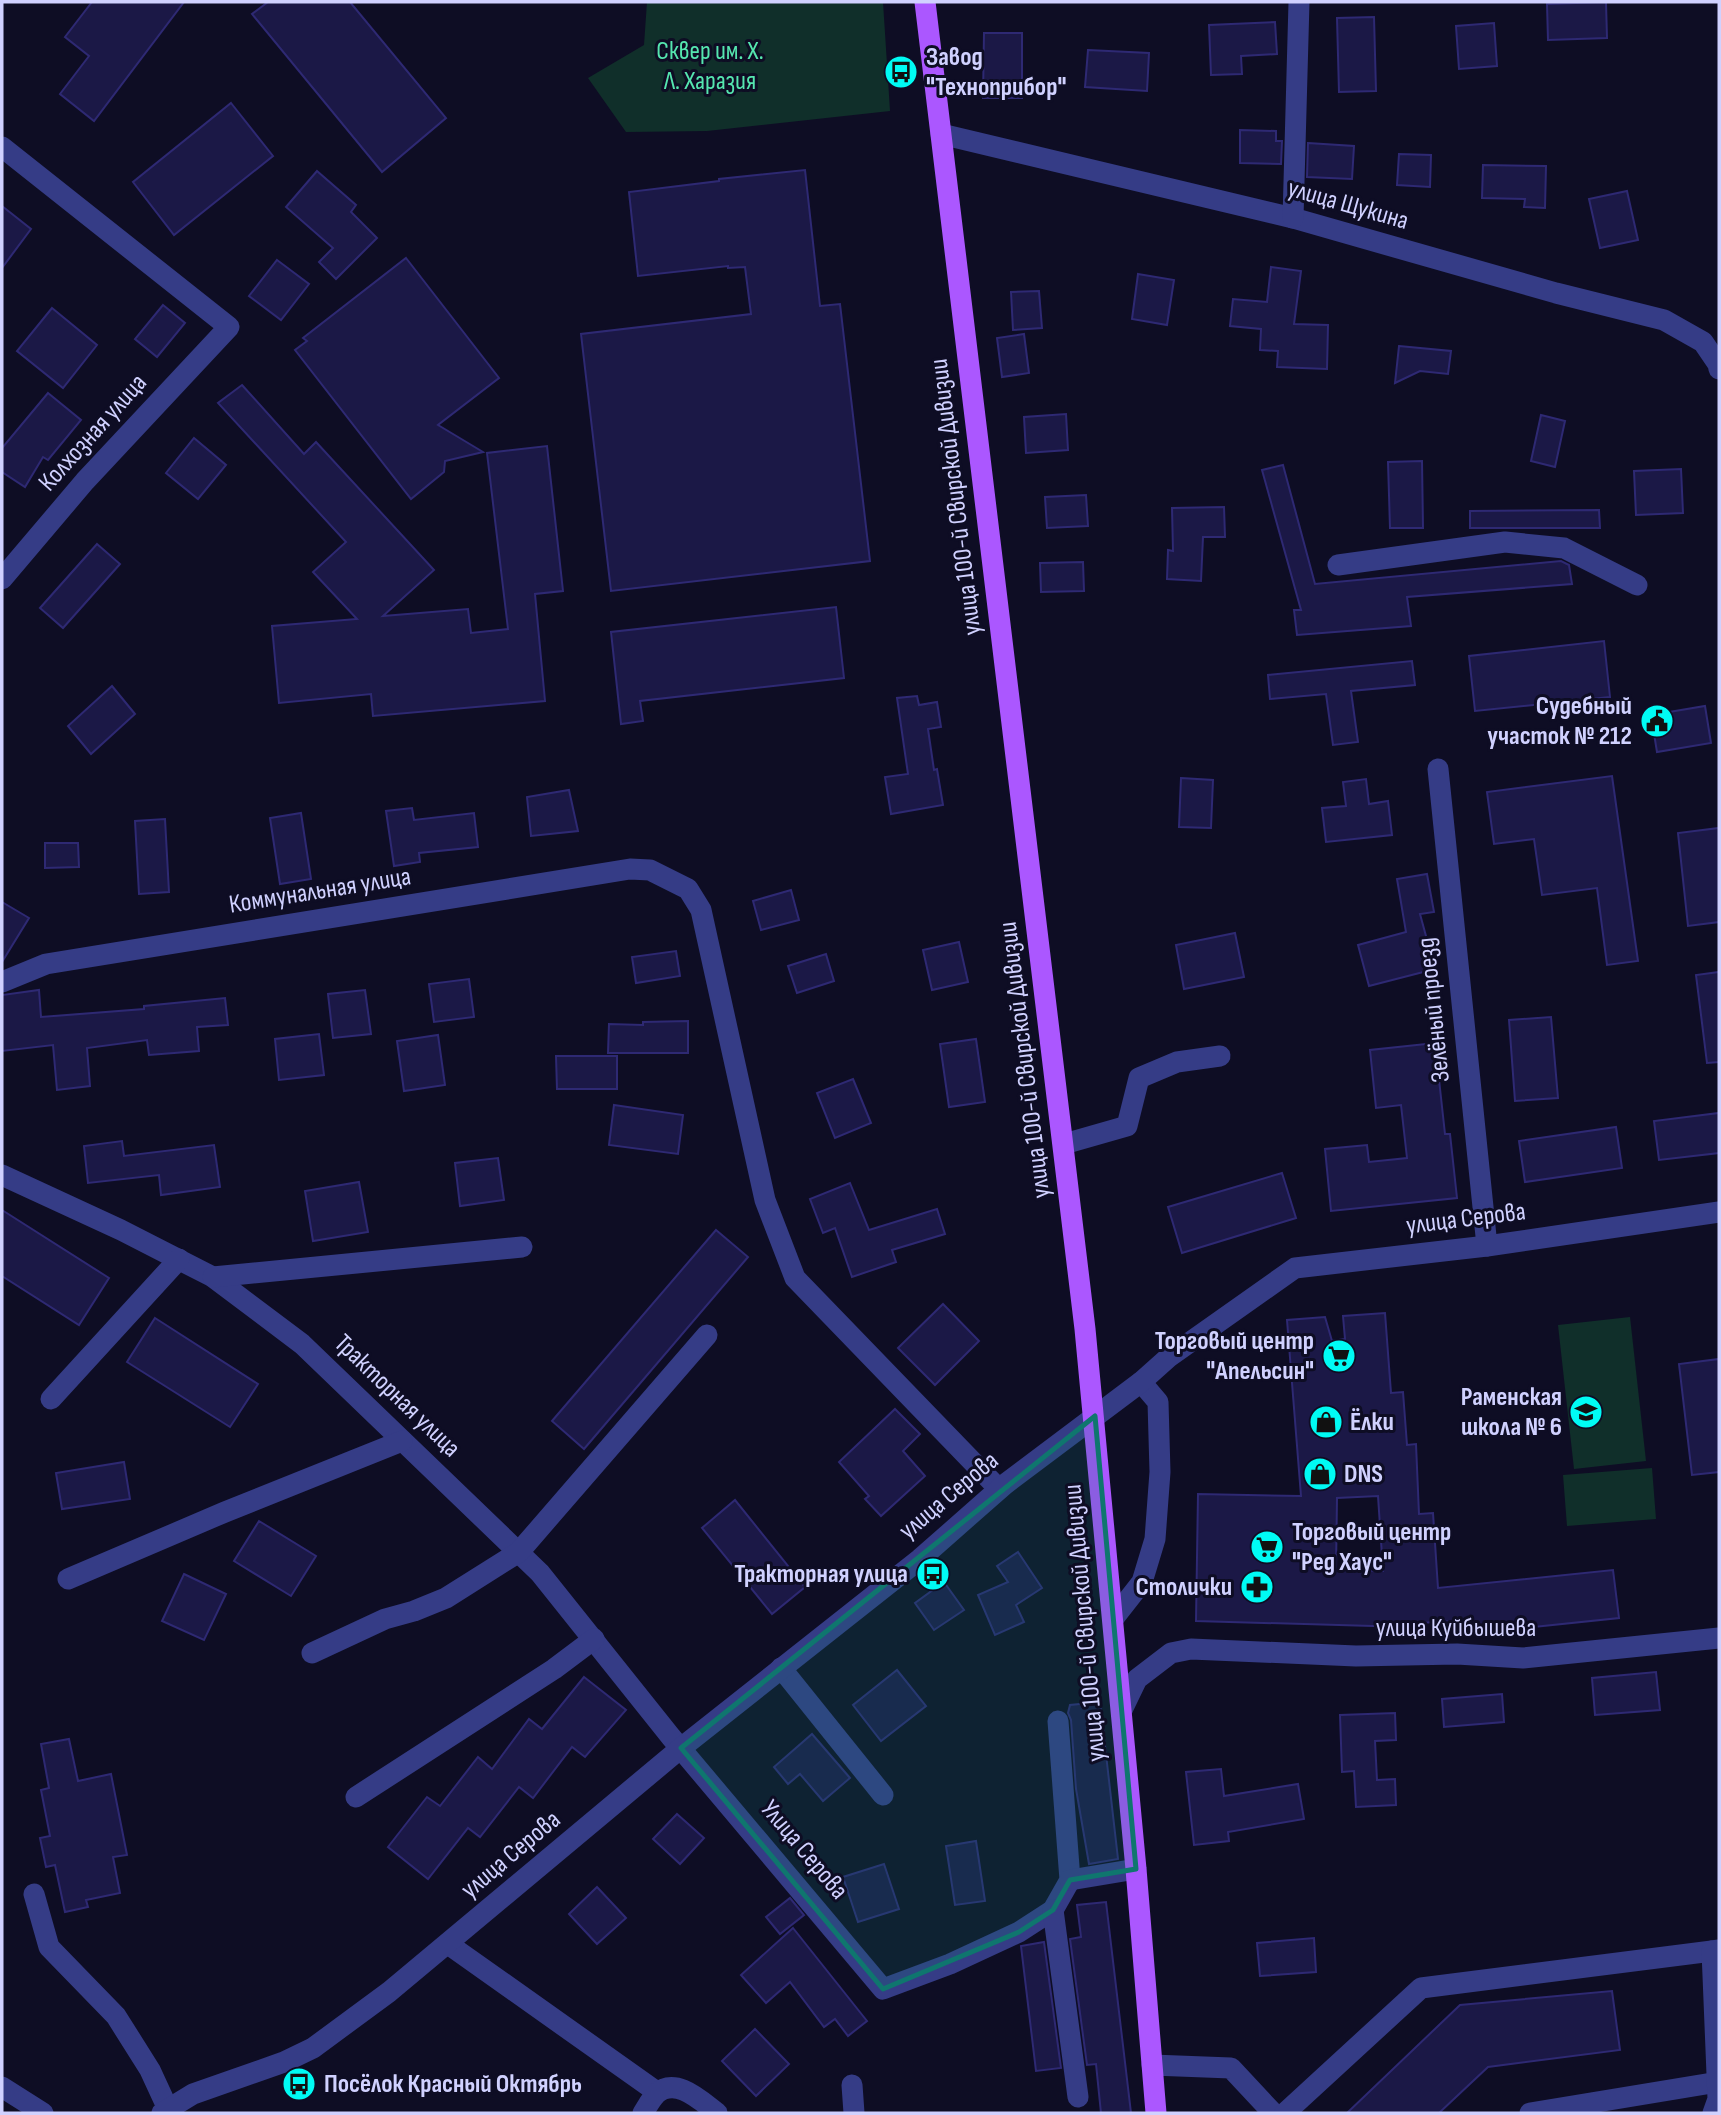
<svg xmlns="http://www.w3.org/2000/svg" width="1721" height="2115" font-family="'Sofia Sans Condensed',sans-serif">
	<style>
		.green { fill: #102f2a }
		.building { fill: #1b1846; stroke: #2e2973; stroke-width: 2; fill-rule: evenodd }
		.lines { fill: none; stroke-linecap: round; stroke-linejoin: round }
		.minor { stroke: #353c86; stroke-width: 21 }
		.major { stroke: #ab57ff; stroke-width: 21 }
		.marked { fill: #0f766e; fill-opacity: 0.2; stroke: #0f766e; stroke-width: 5; stroke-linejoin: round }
		.labels { text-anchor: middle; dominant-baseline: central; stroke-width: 6; stroke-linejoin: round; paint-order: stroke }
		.park-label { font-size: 26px; fill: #55e6af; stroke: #0e0d24 }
		.poi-label { font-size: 26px; font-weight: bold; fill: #d0d1ff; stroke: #0e0d24; text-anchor: start }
		.street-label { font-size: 26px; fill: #d0d1ff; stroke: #0e0d24 }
	</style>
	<rect width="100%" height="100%" fill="#0e0d24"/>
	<g class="green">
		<polygon points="647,2 883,2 890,111 707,131 626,132 588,78 644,45"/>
		<polygon points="1630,1317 1646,1461 1574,1469 1558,1325"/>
		<polygon points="1652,1468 1656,1519 1567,1526 1563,1475"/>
	</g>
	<g class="building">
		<polygon points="92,2 184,2 94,121 60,94 89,56 65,37"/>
		<polygon points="268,2 350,2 446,118 382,172 252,14"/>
		<polygon points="1606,2 1607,38 1548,40 1547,4"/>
		<polygon points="1374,17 1376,91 1339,92 1337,18"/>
		<polygon points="1275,22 1277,54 1241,56 1242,74 1211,75 1209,25"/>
		<polygon points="1494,23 1497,66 1459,69 1456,26"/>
		<polygon points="984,33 1022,33 1022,98 983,98"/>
		<polygon points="1088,50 1149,53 1147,91 1085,87"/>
		<polygon points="231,103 273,156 174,235 133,182"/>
		<polygon points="1240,130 1276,131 1276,141 1282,141 1281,164 1240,163"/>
		<polygon points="1308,143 1354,146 1352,179 1307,177"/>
		<polygon points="1399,154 1431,155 1430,187 1397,185"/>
		<polygon points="1483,165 1546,166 1545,208 1524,207 1525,199 1482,198"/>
		<polygon points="805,170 820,306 840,304 870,561 611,591 581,334 751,314 745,267 728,268 728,266 638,276 629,192 719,181 719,179"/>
		<polygon points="317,171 356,205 351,212 377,238 336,279 319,262 333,248 286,207"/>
		<polygon points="1627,191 1638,240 1600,248 1589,199"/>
		<polygon points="2,206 31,229 2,268"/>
		<polygon points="406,258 499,378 438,425 483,452 445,461 444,472 411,499 295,350 307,341 303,338"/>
		<polygon points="277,260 309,284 281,320 249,296"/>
		<polygon points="1271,267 1301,271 1294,324 1328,325 1327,369 1277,367 1278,351 1260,350 1261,329 1230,326 1233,299 1267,302"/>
		<polygon points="1138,274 1174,280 1167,325 1132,319"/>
		<polygon points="1039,291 1042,328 1013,330 1011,292"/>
		<polygon points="163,305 185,323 157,357 135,339"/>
		<polygon points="52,308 97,345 63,388 17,351"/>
		<polygon points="1024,334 1029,373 1002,377 997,338"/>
		<polygon points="1399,346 1451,351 1448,374 1420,371 1395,383"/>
		<polygon points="242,385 304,454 316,442 434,570 383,616 468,609 471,633 508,629 487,453 547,446 563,591 535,594 545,701 373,716 371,694 279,703 272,626 357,619 313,572 346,542 218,403"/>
		<polygon points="48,393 81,420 48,460 43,457 25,487 2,472 2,448"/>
		<polygon points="1066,414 1068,450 1026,453 1024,417"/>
		<polygon points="1541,415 1565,421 1555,467 1531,461"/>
		<polygon points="194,438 226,465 198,499 166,473"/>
		<polygon points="1422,461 1423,528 1390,528 1388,462"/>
		<polygon points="1283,465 1315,584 1561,561 1569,565 1572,584 1407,597 1411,626 1297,635 1294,610 1301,610 1262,470"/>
		<polygon points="1681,469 1683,513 1636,515 1634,471"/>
		<polygon points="1086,495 1088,526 1047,528 1045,497"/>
		<polygon points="1224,507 1225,537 1203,537 1201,581 1167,579 1168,550 1173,551 1172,508"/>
		<polygon points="1599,510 1600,528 1470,528 1470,511"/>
		<polygon points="97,544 120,564 63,628 40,608"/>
		<polygon points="1083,562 1084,591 1041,592 1040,563"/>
		<polygon points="836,607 844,678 640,701 643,721 621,724 611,632"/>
		<polygon points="1604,641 1610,697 1475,711 1469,656"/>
		<polygon points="1412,661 1415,685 1351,691 1358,742 1333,745 1326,694 1270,699 1268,675"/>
		<polygon points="112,686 135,714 91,754 68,726"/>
		<polygon points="917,696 919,705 937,702 941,727 928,729 934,770 937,769 943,805 891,814 885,777 908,774 897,698"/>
		<polygon points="1705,706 1711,743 1657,752 1651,715"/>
		<polygon points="1612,776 1638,961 1607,965 1597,888 1542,895 1534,839 1494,844 1487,792"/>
		<polygon points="1181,778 1213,780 1211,828 1179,827"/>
		<polygon points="1366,779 1369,804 1388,801 1392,835 1326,842 1322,808 1346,806 1343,782"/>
		<polygon points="569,790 578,831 531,836 527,797"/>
		<polygon points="412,808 414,820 474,813 478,847 419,853 420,862 394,866 386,811"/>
		<polygon points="301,813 311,879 280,884 270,818"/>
		<polygon points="165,819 169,892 139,894 135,821"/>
		<polygon points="1719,828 1719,922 1688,926 1678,833"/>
		<polygon points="45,843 78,843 79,867 45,868"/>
		<polygon points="1427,874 1434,912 1420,914 1435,969 1369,986 1358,945 1406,932 1397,879"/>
		<polygon points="791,890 799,920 761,930 753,901"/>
		<polygon points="2,902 29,918 2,962"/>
		<polygon points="1235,933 1244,977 1184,989 1176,945"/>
		<polygon points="959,942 968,982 932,990 923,950"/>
		<polygon points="676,951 680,976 636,983 632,957"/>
		<polygon points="826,954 834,981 797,993 788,966"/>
		<polygon points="1719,972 1719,1062 1707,1063 1696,975"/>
		<polygon points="469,979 474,1017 434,1022 429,984"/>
		<polygon points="39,990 41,1017 144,1009 144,1006 225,998 228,1025 197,1027 199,1051 149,1055 147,1040 87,1048 90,1086 57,1090 53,1045 2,1051 2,995"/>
		<polygon points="365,990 371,1034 333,1038 328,994"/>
		<polygon points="1551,1017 1558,1098 1515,1101 1509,1020"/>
		<polygon points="688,1021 688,1053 608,1053 609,1024 643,1025 643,1022"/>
		<polygon points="319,1034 324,1075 279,1080 275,1039"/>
		<polygon points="438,1035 445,1085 404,1091 397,1041"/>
		<polygon points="976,1039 985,1102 949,1107 940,1044"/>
		<polygon points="1435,1043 1445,1134 1450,1134 1457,1198 1331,1211 1325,1149 1367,1145 1369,1162 1407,1158 1401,1105 1376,1108 1370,1050"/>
		<polygon points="556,1056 617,1056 617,1089 557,1089"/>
		<polygon points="853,1079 871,1123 835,1138 817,1093"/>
		<polygon points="614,1105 683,1115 678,1154 609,1145"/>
		<polygon points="1719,1113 1719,1153 1659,1160 1654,1121"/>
		<polygon points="1616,1127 1622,1168 1525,1182 1519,1141"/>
		<polygon points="122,1141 124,1156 214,1145 220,1187 161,1195 159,1175 88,1183 84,1146"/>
		<polygon points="498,1158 504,1200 460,1206 455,1163"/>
		<polygon points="1282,1173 1296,1218 1182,1253 1168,1207"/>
		<polygon points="359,1182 368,1232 313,1241 305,1191"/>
		<polygon points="850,1183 869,1230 937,1209 945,1234 892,1250 896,1262 852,1277 835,1228 823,1233 810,1199"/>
		<polygon points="2,1210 109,1278 79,1325 2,1276"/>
		<polygon points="716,1230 748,1257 584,1449 552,1421"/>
		<polygon points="943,1304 979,1341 935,1385 898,1348"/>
		<path d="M1385,1313l6,80 12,-1 4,53 9,-1 3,70 14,-1 5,75 175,-18 6,48 -151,16 -1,-14 -94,6 -177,-5 2,-127 103,2 -14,-176 38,-3 7,24 13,-2 -2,-23zM1378,1496l5,75 -47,-1 1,-72z"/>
		<polygon points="155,1318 258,1384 230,1427 127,1362"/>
		<polygon points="1719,1359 1719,1472 1692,1475 1679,1364"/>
		<polygon points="895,1409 920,1434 903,1451 925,1476 881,1516 865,1499 869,1496 839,1462"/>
		<polygon points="124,1462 130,1499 62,1509 56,1473"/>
		<polygon points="735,1500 805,1587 772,1614 702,1528"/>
		<polygon points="259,1521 316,1556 291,1596 234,1561"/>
		<polygon points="1018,1552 1042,1588 1016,1605 1024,1622 995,1635 978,1595 1008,1582 997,1566"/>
		<polygon points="184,1574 226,1594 204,1640 162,1621"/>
		<polygon points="944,1582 964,1610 934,1630 915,1603"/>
		<polygon points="897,1670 926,1706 881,1741 853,1705"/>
		<polygon points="1656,1672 1660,1710 1595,1715 1592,1678"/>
		<polygon points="584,1677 626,1710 585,1757 572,1747 533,1798 519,1787 480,1837 468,1828 428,1879 388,1847 427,1797 440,1806 478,1757 492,1769 529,1719 542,1729"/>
		<polygon points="1502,1694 1504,1722 1444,1727 1442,1699"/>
		<polygon points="1100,1702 1118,1859 1089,1864 1076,1789 1071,1720 1068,1713 1070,1705"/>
		<polygon points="1395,1713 1396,1740 1375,1741 1377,1780 1395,1779 1396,1805 1356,1807 1354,1771 1342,1772 1340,1715"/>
		<polygon points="812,1734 850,1778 823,1801 800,1774 788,1784 774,1767"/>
		<polygon points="69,1739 78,1781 111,1774 127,1855 113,1857 120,1893 86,1900 88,1907 65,1912 55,1865 46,1867 40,1838 50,1836 41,1790 49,1788 41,1744"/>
		<polygon points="1221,1769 1224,1796 1298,1784 1304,1819 1228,1832 1229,1841 1194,1845 1186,1772"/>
		<polygon points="677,1814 704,1838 680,1864 653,1839"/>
		<polygon points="976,1841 985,1901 955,1905 946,1846"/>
		<polygon points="884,1864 899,1909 858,1922 843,1877"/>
		<polygon points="597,1887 626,1918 597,1944 569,1914"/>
		<polygon points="790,1898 804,1915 780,1934 766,1917"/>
		<polygon points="1106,1902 1131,2113 1101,2113 1096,2064 1087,2065 1070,1939 1081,1937 1077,1905"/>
		<polygon points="793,1928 867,2021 848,2036 835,2019 824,2027 790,1982 766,2003 741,1975"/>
		<polygon points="1314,1938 1316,1972 1260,1976 1257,1943"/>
		<polygon points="1044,1942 1061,2068 1036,2071 1021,1946"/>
		<polygon points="1612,1991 1620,2050 1488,2067 1439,2113 1347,2113 1460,2005"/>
		<polygon points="755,2029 789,2064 756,2096 722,2061"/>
	</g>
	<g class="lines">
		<g class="minor">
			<polyline points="941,134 1293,218 1556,293 1664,320 1703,342 1718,364 1719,369"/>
			<polyline points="2,147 229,327 85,481 2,579"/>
			<polyline points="1293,218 1299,2"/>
			<polyline points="1338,565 1505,542 1564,548 1637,585"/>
			<polyline points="1438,769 1487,1246"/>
			<polyline points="2,982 46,964 630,869 650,870 688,889 701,910 765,1200 795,1278 999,1489"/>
			<polyline points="1064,1144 1127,1126 1139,1078 1177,1062 1220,1056"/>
			<polyline points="2,1175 121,1230 213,1277 302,1344 540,1573 671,1737 883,1989 950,1964 1019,1932 1053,1910 1070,1880 1058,1721"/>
			<polyline points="213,1277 522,1247"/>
			<polyline points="51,1399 179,1259"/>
			<polyline points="68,1579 225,1512 402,1441"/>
			<polyline points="1113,1619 1142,1582 1155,1539 1160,1472 1158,1402 1141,1382"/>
			<polyline points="312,1653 385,1619 414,1611 446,1598 519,1552 707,1335"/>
			<polyline points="781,1668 883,1795"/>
			<polyline points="1122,1710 1137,1679 1171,1653 1191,1649 1356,1656 1457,1654 1523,1658 1719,1638"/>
			<polyline points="356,1797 554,1669 594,1639"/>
			<polyline points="1070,1880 1136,1869"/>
			<polyline points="34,1894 49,1947 116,2016 150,2070 168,2109"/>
			<polyline points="1053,1910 1078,2097"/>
			<polyline points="448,1944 657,2092"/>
			<polyline points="1152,2065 1231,2068 1273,2113"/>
			<polyline points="852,2085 854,2113"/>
			<polyline points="2,2087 43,2113"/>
			<polyline points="162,2113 193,2094 284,2062 313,2048 389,1992 681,1748 920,1559 1004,1485 1141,1382 1169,1357 1295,1268 1487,1246 1719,1212"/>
			<path d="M643,2113c4,-6 8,-14 13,-19 20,-18 45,7 61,19"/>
			<polyline points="1285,2113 1421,1988 1712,1951"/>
			<polyline points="1530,2113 1718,2082"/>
			<polyline points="1713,2113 1718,2099 1712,1951 1719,1950"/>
		</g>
		<polyline class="major" points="925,2 1085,1329 1136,1869 1156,2113"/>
	</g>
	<path class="marked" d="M1095,1416l41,453 -66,11 -17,30 -34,22 -136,57 -202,-241z"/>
	<defs>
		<symbol id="bus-disc" viewBox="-11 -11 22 22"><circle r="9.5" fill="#00fbf4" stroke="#0e0d24"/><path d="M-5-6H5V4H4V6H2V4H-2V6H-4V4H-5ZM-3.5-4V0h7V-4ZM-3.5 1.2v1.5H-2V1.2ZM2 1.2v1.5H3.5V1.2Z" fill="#111"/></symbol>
		<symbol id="civic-disc" viewBox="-11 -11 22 22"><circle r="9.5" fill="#00fbf4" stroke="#0e0d24"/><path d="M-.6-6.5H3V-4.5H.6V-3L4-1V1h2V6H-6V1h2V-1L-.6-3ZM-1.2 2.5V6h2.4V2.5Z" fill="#111"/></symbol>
		<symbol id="supermarket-disc" viewBox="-11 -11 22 22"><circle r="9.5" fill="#00fbf4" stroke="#0e0d24"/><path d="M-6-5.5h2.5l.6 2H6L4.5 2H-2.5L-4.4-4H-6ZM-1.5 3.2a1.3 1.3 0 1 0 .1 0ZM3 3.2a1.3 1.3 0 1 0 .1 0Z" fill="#111"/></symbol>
		<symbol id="school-disc" viewBox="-11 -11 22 22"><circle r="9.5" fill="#00fbf4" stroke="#0e0d24"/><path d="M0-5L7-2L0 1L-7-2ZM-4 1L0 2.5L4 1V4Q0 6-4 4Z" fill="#111"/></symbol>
		<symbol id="shop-disc" viewBox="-11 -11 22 22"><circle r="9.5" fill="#00fbf4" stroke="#0e0d24"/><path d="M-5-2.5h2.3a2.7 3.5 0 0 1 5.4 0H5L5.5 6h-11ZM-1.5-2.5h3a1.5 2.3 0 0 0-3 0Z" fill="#111"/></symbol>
		<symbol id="pharmacy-disc" viewBox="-11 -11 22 22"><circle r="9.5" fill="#00fbf4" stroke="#0e0d24"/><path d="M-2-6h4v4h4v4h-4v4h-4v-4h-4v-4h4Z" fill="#111"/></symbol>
	</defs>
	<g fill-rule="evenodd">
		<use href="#bus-disc" x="882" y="53" width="38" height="38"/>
		<use href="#civic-disc" x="1638" y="702" width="38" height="38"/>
		<use href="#supermarket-disc" x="1320" y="1337" width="38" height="38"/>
		<use href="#school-disc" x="1567" y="1393" width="38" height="38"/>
		<use href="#shop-disc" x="1307" y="1403" width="38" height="38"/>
		<use href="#shop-disc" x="1301" y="1455" width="38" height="38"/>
		<use href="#supermarket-disc" x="1248" y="1528" width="38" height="38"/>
		<use href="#bus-disc" x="914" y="1555" width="38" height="38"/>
		<use href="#pharmacy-disc" x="1238" y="1568" width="38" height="38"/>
		<use href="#bus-disc" x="280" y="2065" width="38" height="38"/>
	</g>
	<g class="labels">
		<g class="park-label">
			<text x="710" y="51">Сквер им. Х.<tspan x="710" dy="30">Л. Харазия</tspan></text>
		</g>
		<g class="poi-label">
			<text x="926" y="57">Завод<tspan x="926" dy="30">"Техноприбор"</tspan></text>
			<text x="1632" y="706" text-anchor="end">Судебный<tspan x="1632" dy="30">участок № 212</tspan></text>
			<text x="1314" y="1341" text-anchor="end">Торговый центр<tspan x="1314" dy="30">"Апельсин"</tspan></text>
			<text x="1562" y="1397" text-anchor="end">Раменская<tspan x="1562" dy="30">школа № 6</tspan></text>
			<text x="1350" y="1422">Ёлки</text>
			<text x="1344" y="1474">DNS</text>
			<text x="1292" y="1532">Торговый центр<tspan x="1292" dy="30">"Ред Хаус"</tspan></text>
			<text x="908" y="1574" text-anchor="end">Тракторная улица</text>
			<text x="1232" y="1587" text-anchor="end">Столички</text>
			<text x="324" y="2084">Посёлок Красный Октябрь</text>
		</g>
		<g class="street-label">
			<text transform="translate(1348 205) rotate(16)">улица Щукина</text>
			<text transform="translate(93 433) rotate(-48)">Колхозная улица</text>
			<text transform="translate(956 497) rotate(-97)">улица 100-й Свирской Дивизии</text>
			<text transform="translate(320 891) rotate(-9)">Коммунальная улица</text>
			<text transform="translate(1434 1010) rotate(-96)">Зелёный проезд</text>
			<text transform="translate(1025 1060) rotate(-97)">улица 100-й Свирской Дивизии</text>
			<text transform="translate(1466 1219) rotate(-7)">улица Серова</text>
			<text transform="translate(397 1396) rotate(44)">Тракторная улица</text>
			<text transform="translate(949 1496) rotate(-40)">улица Серова</text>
			<text transform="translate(1085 1623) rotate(-95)">улица 100-й Свирской Дивизии</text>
			<text x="1456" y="1628">улица Куйбышева</text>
			<text transform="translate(804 1850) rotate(50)">Улица Серова</text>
			<text transform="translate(511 1855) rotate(-40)">улица Серова</text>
		</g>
	</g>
	<rect width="1721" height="2115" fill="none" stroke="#d0d1ff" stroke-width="7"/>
</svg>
